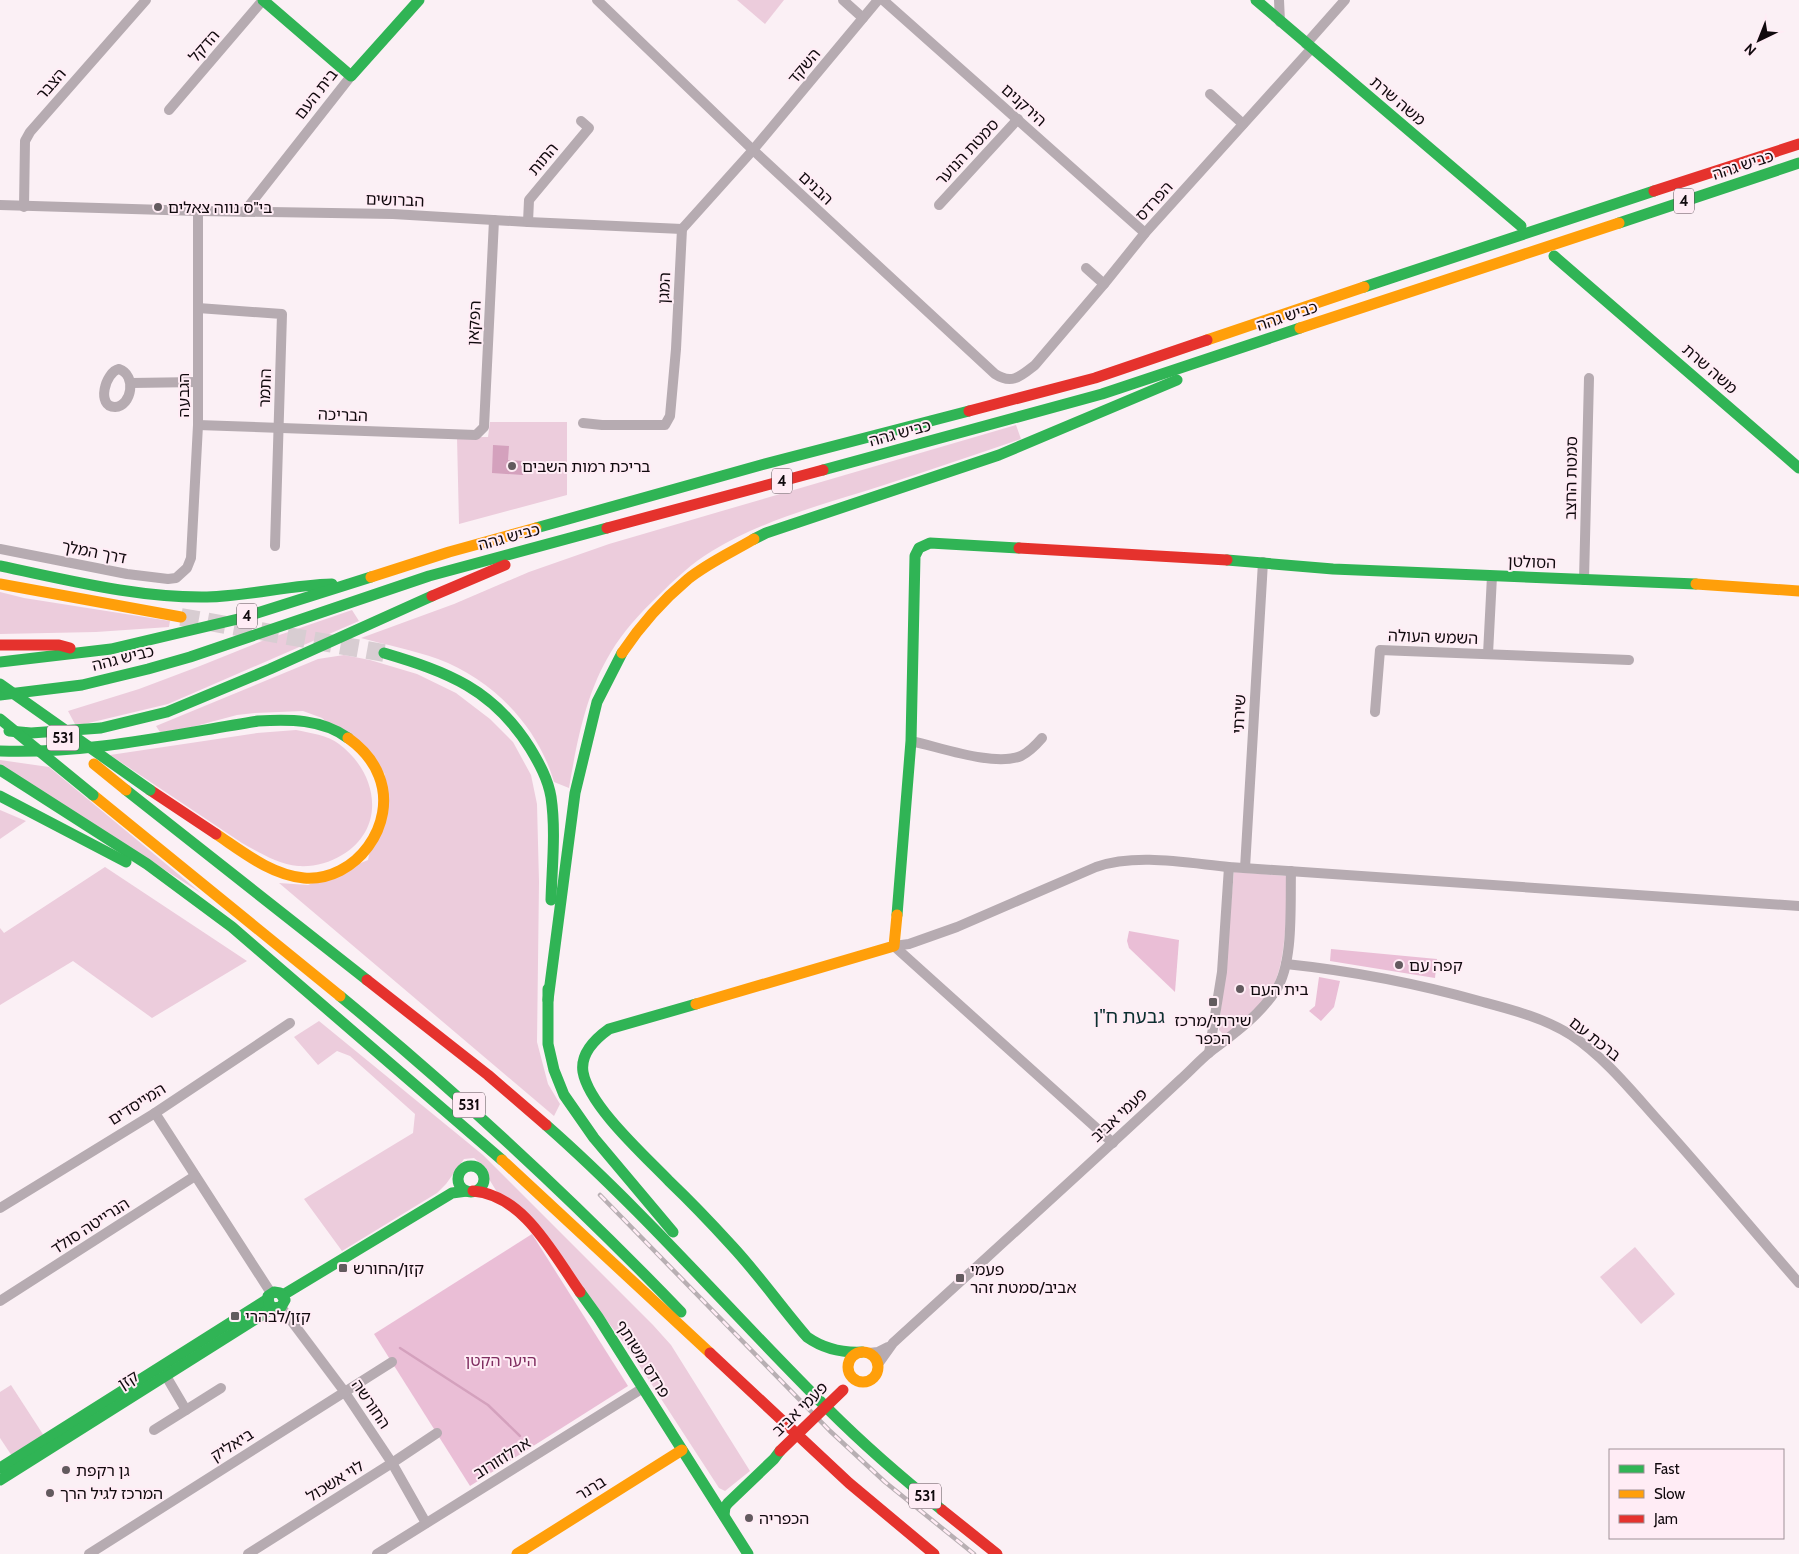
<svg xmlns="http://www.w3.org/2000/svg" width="1799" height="1554" font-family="Cabin,'Noto Sans Hebrew',sans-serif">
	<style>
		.green { fill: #ecccdc }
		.forest { fill: #eabed6 }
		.water { fill: #d4a1bd }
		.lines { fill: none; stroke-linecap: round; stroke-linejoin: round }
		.stream { stroke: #d4a1bd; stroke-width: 2.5 }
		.highway-tunnel { stroke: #d8cdd2; stroke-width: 18; stroke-dasharray: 18 9; stroke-linecap: butt }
		.street { stroke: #b6abb1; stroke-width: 10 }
		.fast { stroke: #30b455; stroke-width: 11 }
		.slow { stroke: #ff9f0a; stroke-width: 11 }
		.jam { stroke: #e5322d; stroke-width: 11 }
		.rail-casing { stroke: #b8afb3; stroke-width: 4.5 }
		.rail { stroke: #ffecf5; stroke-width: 2.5; stroke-dasharray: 8; stroke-linecap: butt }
		.fast-bridge { stroke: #30b455; stroke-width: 11 }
		.slow-bridge { stroke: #ff9f0a; stroke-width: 11 }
		.jam-bridge { stroke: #e5322d; stroke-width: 11 }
		.poi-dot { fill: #625a5e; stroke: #ffecf5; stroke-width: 2 }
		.labels { text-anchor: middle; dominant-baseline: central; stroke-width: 4; stroke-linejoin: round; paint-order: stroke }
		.shield { fill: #ffecf5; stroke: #584d53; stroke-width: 1 }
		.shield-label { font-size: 15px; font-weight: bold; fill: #10090d }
		.street-label { font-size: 16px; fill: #10090d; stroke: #ffecf5 }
		.poi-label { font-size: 16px; fill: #10090d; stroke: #ffecf5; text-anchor: start }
		.park-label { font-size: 16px; fill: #7f2d60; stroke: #ffecf5 }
		.quarter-label { font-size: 19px; fill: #0c2f30; stroke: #ffecf5 }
	</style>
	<rect width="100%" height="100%" fill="#fbf0f5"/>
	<g class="green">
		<polygon points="737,0 784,0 765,24"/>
		<polygon points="490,422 567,422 567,495 459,524 457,437 488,437"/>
		<path d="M1016,425l5,14c-47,16 -93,32 -140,47 -57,18 -118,34 -169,65 -20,12 -38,29 -55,46 -17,16 -34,35 -46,55 -25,41 -34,89 -42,136l-15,-6c-16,-56 -62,-103 -116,-123 -25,-9 -52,-14 -77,-21l93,-34 75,-32 80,-28z"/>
		<polygon points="0,592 24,598 170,621 169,627 96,632 0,634"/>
		<polygon points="352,610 359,621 168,704 76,726 68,711 139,689 200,666 262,641"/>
		<polygon points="344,655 370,660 417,674 456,693 490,719 513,742 531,775 537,804 539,882 537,1042 548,1084 560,1104 554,1116 279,883 308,885 368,860 385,774 322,718 303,711 255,713 237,715 162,735 156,726 318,659"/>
		<path d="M296,730c14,3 32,5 43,14 39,29 48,84 3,111 -13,8 -28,12 -44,11 -20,-2 -38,-13 -56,-23l-132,-88 147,-22z"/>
		<polygon points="0,760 49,767 201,893 0,765"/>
		<polygon points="0,810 26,821 0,839"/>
		<polygon points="105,867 247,961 152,1018 73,961 0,1005 0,928 4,933"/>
		<path d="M1234,872l54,4c-2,29 -1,85 -15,110 -9,17 -30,34 -44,47l-6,1 -4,-4z"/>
		<polygon points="319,1021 483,1155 653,1325 671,1345 750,1471 725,1491 719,1488 630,1351 526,1214 497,1192 489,1179 485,1167 474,1158 464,1159 446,1184 437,1193 342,1251 304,1199 413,1133 415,1114 350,1056 337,1051 318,1065 294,1037"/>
		<polygon points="1635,1247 1675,1294 1641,1324 1600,1277"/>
		<polygon points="11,1385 46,1439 14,1459 0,1438 0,1392"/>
	</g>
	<g class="forest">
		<polygon points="1129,931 1179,940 1175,992 1129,948 1127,941"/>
		<polygon points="1331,949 1437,959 1435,978 1330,961"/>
		<polygon points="1319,977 1340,981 1334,1007 1321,1021 1309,1011 1315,1006"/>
		<polygon points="532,1234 628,1386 470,1486 374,1334"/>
	</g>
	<polygon class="water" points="493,445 509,446 508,460 524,461 523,475 492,473"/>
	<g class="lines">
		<polyline class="stream" points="400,1348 488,1405 520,1436"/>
		<polyline class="highway-tunnel" points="181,617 384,653"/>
		<g class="street">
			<path d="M597,0l156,150 242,224c17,11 26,2 40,-9l69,-81 41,-51 166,-184"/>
			<polyline points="843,0 863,18"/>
			<polyline points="883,0 1145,233"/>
			<polyline points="1279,0 1280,22"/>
			<polyline points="1306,44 1345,0"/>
			<polyline points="1210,94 1243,124"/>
			<polyline points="169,110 263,0"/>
			<polyline points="0,205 198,211 393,214 528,222 682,229 753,150 878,0"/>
			<polyline points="939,205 1018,119"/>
			<polyline points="24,207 25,141 30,132 146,0"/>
			<polyline points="244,212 351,76"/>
			<polyline points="528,222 529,200 589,128 581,121"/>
			<polyline points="1086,268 1104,284"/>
			<polyline points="198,308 282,314 275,546"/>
			<path d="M119,369c18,6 13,37 -4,38 -19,0 -10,-35 4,-38z"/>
			<polyline points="131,383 198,382"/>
			<polyline points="583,423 602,425 665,425 670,416 676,349 682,229"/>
			<polyline points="198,425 476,435 484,427 494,220"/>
			<polyline points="0,549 127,574 168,579 176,578 187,568 191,558 198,425 198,211"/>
			<polyline points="1584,580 1589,378"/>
			<polyline points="1488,654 1492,576"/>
			<polyline points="1375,712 1380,650 1629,660"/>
			<path d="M911,741c29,6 83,26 110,15 8,-4 15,-11 21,-18"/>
			<polyline points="1245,868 1263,562"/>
			<path d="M894,946l15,-2 48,-17 139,-60c40,-14 91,-4 133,0l570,39"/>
			<polyline points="894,946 1113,1143"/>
			<path d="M1286,964c67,7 133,20 197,38 30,8 61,16 88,33 32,21 59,54 84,82 49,54 96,111 144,166"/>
			<polyline points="1209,1053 1222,972 1229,867"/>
			<polyline points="155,1113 271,1293"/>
			<polyline points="0,1208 155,1113 290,1023"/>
			<polyline points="0,1301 195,1176"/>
			<polyline points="281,1307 344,1391 392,1463 426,1523"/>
			<polyline points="869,1353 878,1352 888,1347"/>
			<path d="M878,1364l15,-21c95,-87 192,-174 287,-263 10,-9 20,-20 30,-28 24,-18 50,-37 66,-62 18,-27 14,-86 15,-119"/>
			<polyline points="166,1376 186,1410 221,1388"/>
			<polyline points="154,1430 186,1410"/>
			<polyline points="89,1554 392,1362"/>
			<polyline points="248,1554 392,1463 437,1433"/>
			<polyline points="377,1554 643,1388"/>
		</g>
		<g class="fast">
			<polyline points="263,0 351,76 419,0"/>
			<polyline points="1256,0 1521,226"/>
			<polyline points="1619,223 1799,163"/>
			<polyline points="1554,256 1799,468"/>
			<polyline points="1364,287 1654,191"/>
			<polyline points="823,470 1102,394 1300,328"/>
			<polyline points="536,528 761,465 969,411"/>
			<polyline points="754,539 766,533 999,455 1177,380"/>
			<polyline points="1227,560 1333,569 1696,584"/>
			<path d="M0,566c68,14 137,32 207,31 42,-1 83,-12 125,-13"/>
			<path d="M384,653c64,19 109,36 146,95 9,15 18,31 21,49 5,34 1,69 0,103"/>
			<polyline points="0,662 111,649 238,619 371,577"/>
			<polyline points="0,695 82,685 148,669 190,657 429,576 607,528"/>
			<polyline points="9,731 31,733 101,728 167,712 270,669 432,596"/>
			<path d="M0,751c90,3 170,-16 258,-30 31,-2 64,-2 90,17"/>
			<polyline points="0,770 147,864 232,927 502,1160"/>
			<polyline points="126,790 367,980"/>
			<polyline points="0,796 126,862"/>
			<polyline points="897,915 911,741 915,556 919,548 930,543 1019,548"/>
			<polyline points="548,989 548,1044 554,1070 564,1095 594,1138 673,1232"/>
			<path d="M340,996c120,99 233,204 341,316"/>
			<polyline points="548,1000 575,793 597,702 622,653"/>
			<path d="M696,1004l-87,25c-14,10 -29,24 -26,43 6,34 62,84 86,109 22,21 43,43 63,65 27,29 49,61 75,91 17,12 34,16 55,15"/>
			<path d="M546,1125c100,88 187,190 282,284 36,36 74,69 114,101"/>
			<circle cx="471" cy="1179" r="13"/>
			<polyline points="580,1292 598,1317 748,1554"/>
			<polyline points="283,1295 452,1193 467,1191"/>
			<polyline points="0,1468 268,1299"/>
			<polyline points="0,1480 273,1308 281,1307 285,1300 280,1293 274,1292 268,1296 269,1304 273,1308"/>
			<polyline points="724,1515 725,1507 728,1503 774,1459 780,1451"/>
		</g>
		<g class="slow">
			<polyline points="1300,328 1619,223"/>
			<polyline points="1207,340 1364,287"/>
			<polyline points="371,577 449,552 536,528"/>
			<polyline points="0,584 181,617"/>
			<polyline points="1696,584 1799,591"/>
			<path d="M622,653c18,-27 41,-53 66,-74 20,-16 44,-27 66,-40"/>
			<polyline points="93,795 340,996"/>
			<path d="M216,834c27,18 55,41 88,44 52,4 94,-54 75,-102 -6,-16 -17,-28 -31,-38"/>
			<polyline points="696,1004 894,946 897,915"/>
			<polyline points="502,1160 710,1353"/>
			<circle cx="863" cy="1367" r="15"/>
			<polyline points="517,1554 682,1450"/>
		</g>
		<g class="jam">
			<polyline points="1654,191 1799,144"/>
			<polyline points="969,411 1095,378 1207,340"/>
			<polyline points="607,528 823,470"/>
			<polyline points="1019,548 1227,560"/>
			<polyline points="432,596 505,565"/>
			<polyline points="0,645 59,645 70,648"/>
			<polyline points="150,790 216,834"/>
			<polyline points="367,980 488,1075 546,1125"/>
			<path d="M473,1191c51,4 80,63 107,101"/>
			<polyline points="710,1353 849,1483 934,1554"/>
			<polyline points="942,1510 997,1554"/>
		</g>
		<defs>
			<polyline id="rail" points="600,1195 830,1431 885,1482 974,1554"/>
		</defs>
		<use href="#rail" class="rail-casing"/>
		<use href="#rail" class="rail"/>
		<g class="fast-bridge">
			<polyline points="0,684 150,790"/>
			<polyline points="0,719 93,795"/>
		</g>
		<polyline class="slow-bridge" points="94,764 126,790"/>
		<polyline class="jam-bridge" points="780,1451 843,1390"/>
	</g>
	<g class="poi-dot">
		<circle cx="158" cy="207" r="5"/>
		<circle cx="512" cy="466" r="5"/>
		<circle cx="1399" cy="965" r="5"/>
		<circle cx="1240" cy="989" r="5"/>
		<rect x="1208" y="997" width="10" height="10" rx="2.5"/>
		<rect x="338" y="1263" width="10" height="10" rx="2.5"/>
		<rect x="955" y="1273" width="10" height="10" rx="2.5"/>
		<rect x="230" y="1311" width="10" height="10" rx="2.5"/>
		<circle cx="66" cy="1470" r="5"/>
		<circle cx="50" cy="1493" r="5"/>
		<circle cx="749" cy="1518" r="5"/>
	</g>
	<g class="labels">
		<g class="shield">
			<rect x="1674" y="188.5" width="20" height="25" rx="4"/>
			<rect x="772" y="468.5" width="20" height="25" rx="4"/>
			<rect x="237" y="603.5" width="20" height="25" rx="4"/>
			<rect x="47" y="725.5" width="32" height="25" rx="4"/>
			<rect x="453" y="1092.5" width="32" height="25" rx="4"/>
			<rect x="909" y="1483.5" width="32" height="25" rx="4"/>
		</g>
		<g class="shield-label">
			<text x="1684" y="201">4</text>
			<text x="782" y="481">4</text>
			<text x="247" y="616">4</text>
			<text x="63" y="738">531</text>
			<text x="469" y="1105">531</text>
			<text x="925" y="1496">531</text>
		</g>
		<g class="street-label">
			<text transform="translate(204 46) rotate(-49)">הדקל</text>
			<text transform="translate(804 66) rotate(-50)">השקד</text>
			<text transform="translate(51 84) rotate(-49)">הצבר</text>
			<text transform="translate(316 94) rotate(-52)">בית העם</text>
			<text transform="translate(1398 101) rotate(40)">משה שרת</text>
			<text transform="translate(1024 105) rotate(42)">הירקנים</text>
			<text transform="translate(967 152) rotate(-47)">סמטת הנוער</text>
			<text transform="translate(543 159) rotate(-50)">התות</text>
			<text transform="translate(1743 165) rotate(-18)">כביש גהה</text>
			<text transform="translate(816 188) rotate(43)">הבנים</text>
			<text transform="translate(395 200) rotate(2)">הברושים</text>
			<text transform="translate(1154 201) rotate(-48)">הפרדס</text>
			<text transform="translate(664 288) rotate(-87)">המגן</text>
			<text transform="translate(1287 316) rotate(-18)">כביש גהה</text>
			<text transform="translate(474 323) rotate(-87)">הפקאן</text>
			<text transform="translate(1710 369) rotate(41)">משה שרת</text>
			<text transform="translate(265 388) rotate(-88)">התמר</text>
			<text transform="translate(183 395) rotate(-90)">הגבעה</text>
			<text transform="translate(343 415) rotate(2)">הבריכה</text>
			<text transform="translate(900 433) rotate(-15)">כביש גהה</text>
			<text transform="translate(1571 478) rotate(-89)">סמטת החצב</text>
			<text transform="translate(509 537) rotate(-15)">כביש גהה</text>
			<text transform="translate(94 552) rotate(11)">דרך המלך</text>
			<text transform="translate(1532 562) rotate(2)">הסולטן</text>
			<text transform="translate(1433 637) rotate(2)">השמש העולה</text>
			<text transform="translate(123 658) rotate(-14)">כביש גהה</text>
			<text transform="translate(1239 714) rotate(-87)">שירתי</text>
			<text transform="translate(1595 1039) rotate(38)">ברכת עם</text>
			<text transform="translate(137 1104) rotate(-32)">המייסדים</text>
			<text transform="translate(1119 1115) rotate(-43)">פעמי אביב</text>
			<text transform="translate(90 1226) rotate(-33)">הנרייטה סולד</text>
			<text transform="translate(643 1359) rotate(58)">פרדס משותף</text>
			<text transform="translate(128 1380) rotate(-32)">קזן</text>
			<text transform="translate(371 1404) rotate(56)">החורשה</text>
			<text transform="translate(800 1409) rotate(-44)">פעמי אביב</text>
			<text transform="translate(232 1445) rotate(-32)">ביאליק</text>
			<text transform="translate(502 1458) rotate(-32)">ארלוזורוב</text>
			<text transform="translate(335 1481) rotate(-32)">לוי אשכול</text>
			<text transform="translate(591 1488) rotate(-32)">ברנר</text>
		</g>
		<g class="poi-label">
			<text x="168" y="207">בי"ס נווה צאלים</text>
			<text x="522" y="466">בריכת רמות השבים</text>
			<text x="1409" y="965">קפה עם</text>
			<text x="1250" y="989">בית העם</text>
			<text x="1213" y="1020" text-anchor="middle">שירתי/מרכז<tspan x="1213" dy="18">הכפר</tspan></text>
			<text x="353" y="1268">קזן/החורש</text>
			<text x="970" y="1269">פעמי<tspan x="970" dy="18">אביב/סמטת זהר</tspan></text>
			<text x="245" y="1316">קזן/לבהרי</text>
			<text x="76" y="1470">גן רקפת</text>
			<text x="60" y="1493">המרכז לגיל הרך</text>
			<text x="759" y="1518">הכפריה</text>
		</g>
		<g class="park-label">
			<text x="501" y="1360">היער הקטן</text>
		</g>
		<g class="quarter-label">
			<text x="1129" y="1016">גבעת ח"ן</text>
		</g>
	</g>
	<rect x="1609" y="1449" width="175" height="90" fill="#ffecf5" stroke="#9f9198"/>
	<rect x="1619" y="1465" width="25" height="8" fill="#30b455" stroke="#9f9198"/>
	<text x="1654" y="1474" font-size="15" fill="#10090d">Fast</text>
	<rect x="1619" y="1490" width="25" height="8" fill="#ff9f0a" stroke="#9f9198"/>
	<text x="1654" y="1499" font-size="15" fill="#10090d">Slow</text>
	<rect x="1619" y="1515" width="25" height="8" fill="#e5322d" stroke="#9f9198"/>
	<text x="1654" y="1524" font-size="15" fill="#10090d">Jam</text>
	<g transform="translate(1759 40) rotate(223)" stroke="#ffecf5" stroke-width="4" paint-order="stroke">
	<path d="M0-4L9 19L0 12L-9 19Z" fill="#10090d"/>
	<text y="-8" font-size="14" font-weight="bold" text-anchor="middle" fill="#10090d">N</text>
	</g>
</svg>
